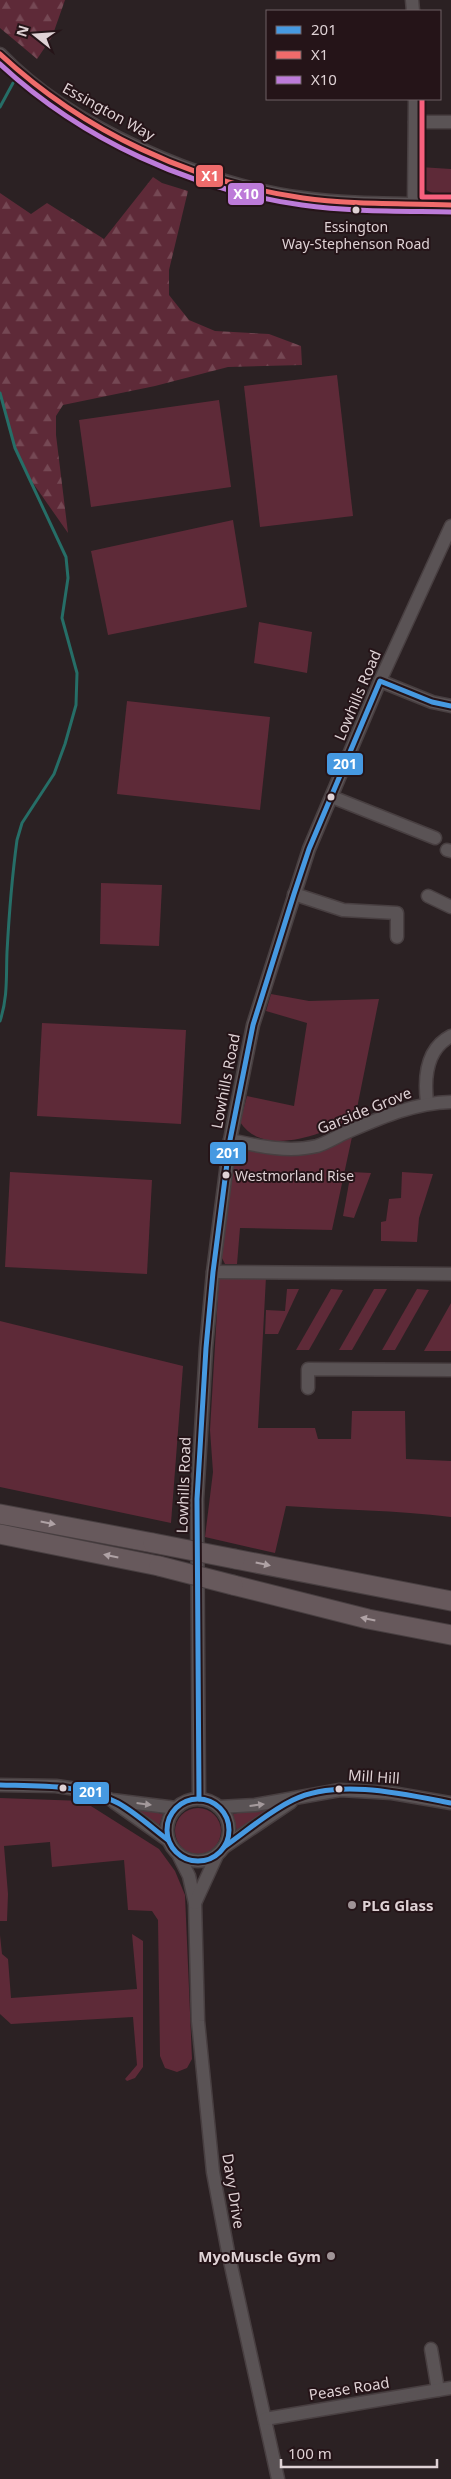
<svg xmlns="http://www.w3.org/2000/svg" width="451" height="2479" font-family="'Noto Sans',sans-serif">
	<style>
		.green { fill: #5e2a38 }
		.forest { fill: url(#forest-firs) }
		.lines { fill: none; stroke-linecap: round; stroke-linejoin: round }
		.stream { stroke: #266e67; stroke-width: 3 }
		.minor-casing { stroke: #483f41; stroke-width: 15 }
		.highway-casing { stroke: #483f41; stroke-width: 21 }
		.minor { stroke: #5a5355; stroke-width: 12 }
		.highway { stroke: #67595c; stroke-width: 19 }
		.highway-bridge-casing { stroke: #483f41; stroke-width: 21; stroke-linecap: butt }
		.highway-bridge { stroke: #67595c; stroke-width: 19 }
		.bus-1-casing { stroke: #251418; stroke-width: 9 }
		.bus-2-casing { stroke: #251418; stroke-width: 9 }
		.bus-3-casing { stroke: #251418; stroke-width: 9 }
		.bus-4-casing { stroke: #251418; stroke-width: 9 }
		.bus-1 { stroke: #4699e1; stroke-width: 5 }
		.bus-2 { stroke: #ef6b6b; stroke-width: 5 }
		.bus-3 { stroke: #bd7bd9; stroke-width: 5 }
		.bus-4 { stroke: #f8607d; stroke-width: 5 }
		.oneway { fill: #afa2a5 }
		.oneway2 { fill: #a3999b }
		.bus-dot { fill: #dfd2d5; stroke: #251418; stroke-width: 2 }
		.poi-dot { fill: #a09497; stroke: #251418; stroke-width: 2 }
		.labels { text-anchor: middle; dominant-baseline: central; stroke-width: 4; stroke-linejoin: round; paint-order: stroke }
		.bus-label { font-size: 14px; fill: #dfd2d5; stroke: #251418 }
		.street-label { font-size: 15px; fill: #dfd2d5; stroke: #251418 }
		.poi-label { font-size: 15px; font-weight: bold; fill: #dfd2d5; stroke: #251418; text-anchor: start }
		.line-badge { stroke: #251418; stroke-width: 2 }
		.badge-label { font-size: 14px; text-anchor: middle; font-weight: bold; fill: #fff }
	</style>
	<defs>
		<pattern id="forest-firs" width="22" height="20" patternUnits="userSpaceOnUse" patternTransform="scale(1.25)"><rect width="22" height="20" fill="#5e2a38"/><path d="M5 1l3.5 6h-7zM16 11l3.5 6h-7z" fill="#754854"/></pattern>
	</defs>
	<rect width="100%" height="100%" fill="#2b2123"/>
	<g class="green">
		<polygon points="420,167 451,169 451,197 445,199 424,189 420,181"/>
		<polygon points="337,375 353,516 260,527 244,386"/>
		<polygon points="219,400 231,487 91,507 79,420"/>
		<polygon points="233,520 247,607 108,635 91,551"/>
		<polygon points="259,622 312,632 307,673 254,663"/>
		<polygon points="127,701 270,717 260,810 117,794"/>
		<polygon points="101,883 162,885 159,946 100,944"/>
		<path d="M271,994l38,7 70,-2 -24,119c-31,15 -91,41 -115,4l7,-26 47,10 13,-83 -41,-12z"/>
		<polygon points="42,1023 186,1030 181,1124 37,1116"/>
		<polygon points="352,1137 332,1230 240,1228 237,1264 225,1264 219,1252 233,1147 314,1151"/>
		<polygon points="10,1172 152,1180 147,1274 5,1267"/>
		<polygon points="351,1172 371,1173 354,1218 343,1216"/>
		<polygon points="402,1172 433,1174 419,1218 417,1242 381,1241 381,1222 386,1221 389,1199 401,1198"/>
		<path d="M219,1277h47l-8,151h57l3,11h33l1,-28h53l1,48 45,2v56c-55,-7 -110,-7 -165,-11l-11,47 -70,-16 8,-65 -3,-42z"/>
		<polygon points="287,1289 299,1289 278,1334 265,1334 266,1310 285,1311"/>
		<polygon points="331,1289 343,1290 309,1350 296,1350"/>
		<polygon points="374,1289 387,1289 352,1350 339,1350"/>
		<polygon points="417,1289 429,1290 395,1350 382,1350"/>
		<polygon points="451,1303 451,1351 424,1351"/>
		<polygon points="0,1321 183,1366 171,1523 0,1487"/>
		<polygon points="0,1798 83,1801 159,1849 175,1871 185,1895 192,2059 187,2068 177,2072 165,2068 160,2056 158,1920 152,1911 128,1910 124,1860 52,1867 50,1842 4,1846 8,1894 7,1921 0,1921"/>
		<polygon points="272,1806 273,1808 237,1832 233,1814"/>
		<polygon points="130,1807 163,1814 158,1829"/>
		<circle cx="198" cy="1831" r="23"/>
		<polygon points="132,1934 143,1941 143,2067 135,2078 127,2081 125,2079 137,2065 133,2017 11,2024 0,2014 0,1935 2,1954 8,1959 11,1998 137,1989"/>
	</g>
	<g class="forest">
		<polygon points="0,0 65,0 52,37 37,59 0,28"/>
		<polygon points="153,177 162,183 188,191 169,270 169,295 189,320 215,331 269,334 301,346 302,365 228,367 155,386 63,405 56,416 56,435 68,533 28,476 12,439 0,393 0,193 31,214 47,203 104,239"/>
	</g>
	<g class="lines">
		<g class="stream">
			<polyline points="0,107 13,83"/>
			<path d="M0,393l15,55 51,109 2,21 -6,40 15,55 -1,32 -11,39 -11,30 -32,49 -5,17c-5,37 -8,75 -10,112 -1,24 1,45 -7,69"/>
		</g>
		<defs>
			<g id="minor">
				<polyline points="412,0 413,11"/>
				<path d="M0,54c69,73 205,132 303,144 50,7 99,5 148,7"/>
				<polyline points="415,122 451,122"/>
				<polyline points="414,204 415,99"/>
				<polyline points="380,681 432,702 451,706"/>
				<polyline points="332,797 435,838"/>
				<polyline points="447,850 451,851"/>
				<polyline points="294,894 343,910 397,913 397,937"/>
				<polyline points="428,896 451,907"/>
				<path d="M427,1102c-3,-25 -1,-53 24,-66"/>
				<path d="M230,1140c28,6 58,13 87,6 10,-3 19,-9 28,-13 35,-15 68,-30 106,-31"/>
				<polyline points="213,1272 451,1274"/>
				<polyline points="308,1388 308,1369 451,1370"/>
				<polyline points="0,1785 56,1786 83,1790 112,1800 176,1808"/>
				<circle cx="198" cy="1830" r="31"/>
				<polyline points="199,1799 197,1499 206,1348 213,1272 230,1140 253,1025 309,849 380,681 451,526"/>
				<polyline points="114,1802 168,1840"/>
				<polyline points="219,1807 255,1805 340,1790 392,1793 451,1803"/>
				<polyline points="224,1847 291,1802"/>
				<polyline points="179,1856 189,1876 195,1903 198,2021 213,2172 228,2252 278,2479"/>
				<polyline points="195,1903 217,1855"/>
				<polyline points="431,2349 438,2390"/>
				<polyline points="265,2419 451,2388"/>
			</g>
			<g id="highway">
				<polyline points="0,1514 153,1543"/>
				<polyline points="0,1534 159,1566"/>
				<polyline points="235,1559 451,1601"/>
				<polyline points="233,1585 368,1619 451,1635"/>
			</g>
		</defs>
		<use href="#minor" class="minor-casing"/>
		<use href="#highway" class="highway-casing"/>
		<use href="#minor" class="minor"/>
		<use href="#highway" class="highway"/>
		<defs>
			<g id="highway-bridge">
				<polyline points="153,1543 235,1559"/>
				<polyline points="159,1566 233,1585"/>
			</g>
		</defs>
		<use href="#highway-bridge" class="highway-bridge-casing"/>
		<use href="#highway-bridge" class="highway-bridge"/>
		<defs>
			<g id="bus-1">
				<path d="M0,1785c39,1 82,-1 118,18 18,10 34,25 50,37"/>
				<circle cx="198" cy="1830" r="31"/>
				<polyline points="199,1799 197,1499 206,1348 213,1272 230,1140 253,1025 294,894 309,849 380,681 432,702 451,706"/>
				<path d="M224,1847c23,-16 44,-35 69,-47 44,-22 112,-6 158,3"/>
			</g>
			<path id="bus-2" d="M0,54c83,77 191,128 303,144 49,7 99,5 148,7"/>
			<path id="bus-3" d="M0,64c82,76 192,126 302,141 50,7 99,6 149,7"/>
			<polyline id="bus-4" points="422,99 422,197 451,197"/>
		</defs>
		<use href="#bus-1" class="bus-1-casing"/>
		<use href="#bus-2" class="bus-2-casing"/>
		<use href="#bus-3" class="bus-3-casing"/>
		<use href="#bus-4" class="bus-4-casing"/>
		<use href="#bus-1" class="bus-1"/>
		<use href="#bus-2" class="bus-2"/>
		<use href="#bus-3" class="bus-3"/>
		<use href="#bus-4" class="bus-4"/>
	</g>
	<defs><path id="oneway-solid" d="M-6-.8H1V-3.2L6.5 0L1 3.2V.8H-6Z" transform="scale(1.25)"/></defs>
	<g class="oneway">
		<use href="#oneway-solid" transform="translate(48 1523) rotate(11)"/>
		<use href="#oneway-solid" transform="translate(111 1556) rotate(-168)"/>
		<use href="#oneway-solid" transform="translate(263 1564) rotate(12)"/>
		<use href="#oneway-solid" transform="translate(368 1619) rotate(-168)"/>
	</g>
	<g class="oneway2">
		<use href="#oneway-solid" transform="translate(144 1804) rotate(7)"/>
		<use href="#oneway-solid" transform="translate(257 1805) rotate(-7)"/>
	</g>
	<g class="bus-dot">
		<circle cx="356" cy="210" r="4.5"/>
		<circle cx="331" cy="797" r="4.5"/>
		<circle cx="226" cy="1175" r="4.5"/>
		<circle cx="63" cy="1788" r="4.5"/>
		<circle cx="339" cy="1789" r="4.5"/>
	</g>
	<g class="poi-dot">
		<circle cx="352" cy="1905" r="5"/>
		<circle cx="331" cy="2256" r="5"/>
	</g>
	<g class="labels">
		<g class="bus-label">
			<text x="356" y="226">Essington<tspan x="356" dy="17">Way-Stephenson Road</tspan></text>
			<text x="235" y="1175" text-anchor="start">Westmorland Rise</text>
		</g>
		<g class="street-label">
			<text transform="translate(109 111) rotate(29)">Essington Way</text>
			<text transform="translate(357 695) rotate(-67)">Lowhills Road</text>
			<text transform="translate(225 1081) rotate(-79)">Lowhills Road</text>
			<text transform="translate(364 1110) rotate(-22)">Garside Grove</text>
			<text transform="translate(183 1485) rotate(-88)">Lowhills Road</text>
			<text transform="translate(374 1776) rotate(4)">Mill Hill</text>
			<text transform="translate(234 2191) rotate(81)">Davy Drive</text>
			<text transform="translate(349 2388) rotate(-9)">Pease Road</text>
		</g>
		<g class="poi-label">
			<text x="362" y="1905">PLG Glass</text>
			<text x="321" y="2256" text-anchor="end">MyoMuscle Gym</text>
		</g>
	</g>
	<g class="line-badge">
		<rect x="195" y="164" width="29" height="24" rx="5" fill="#ef6b6b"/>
		<rect x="227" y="182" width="38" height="24" rx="5" fill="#bd7bd9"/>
		<rect x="326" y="752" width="38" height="24" rx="5" fill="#4699e1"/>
		<rect x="209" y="1141" width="38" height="24" rx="5" fill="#4699e1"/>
		<rect x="72" y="1781" width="38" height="24" rx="5" fill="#4699e1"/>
	</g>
	<g class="badge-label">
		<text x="210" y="181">X1</text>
		<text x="246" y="199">X10</text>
		<text x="345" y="769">201</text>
		<text x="228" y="1158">201</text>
		<text x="91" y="1797">201</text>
	</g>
	<rect x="266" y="10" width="175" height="90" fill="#251418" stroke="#6f6064"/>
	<rect x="276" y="26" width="25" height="8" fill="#4699e1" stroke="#6f6064"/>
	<text x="311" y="35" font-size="15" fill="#dfd2d5">201</text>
	<rect x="276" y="51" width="25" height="8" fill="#ef6b6b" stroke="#6f6064"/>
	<text x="311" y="60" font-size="15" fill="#dfd2d5">X1</text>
	<rect x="276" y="76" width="25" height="8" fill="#bd7bd9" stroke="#6f6064"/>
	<text x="311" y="85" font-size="15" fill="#dfd2d5">X10</text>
	<g transform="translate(35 35) rotate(287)" stroke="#251418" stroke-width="4" paint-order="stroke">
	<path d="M0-4L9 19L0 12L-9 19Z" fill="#dfd2d5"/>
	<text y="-8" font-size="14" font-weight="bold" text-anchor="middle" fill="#dfd2d5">N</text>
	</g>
	<path d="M281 2459v8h156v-8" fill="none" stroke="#dfd2d5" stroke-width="2.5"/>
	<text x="288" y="2459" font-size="15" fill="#dfd2d5" stroke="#251418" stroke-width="4" paint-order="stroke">100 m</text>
</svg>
